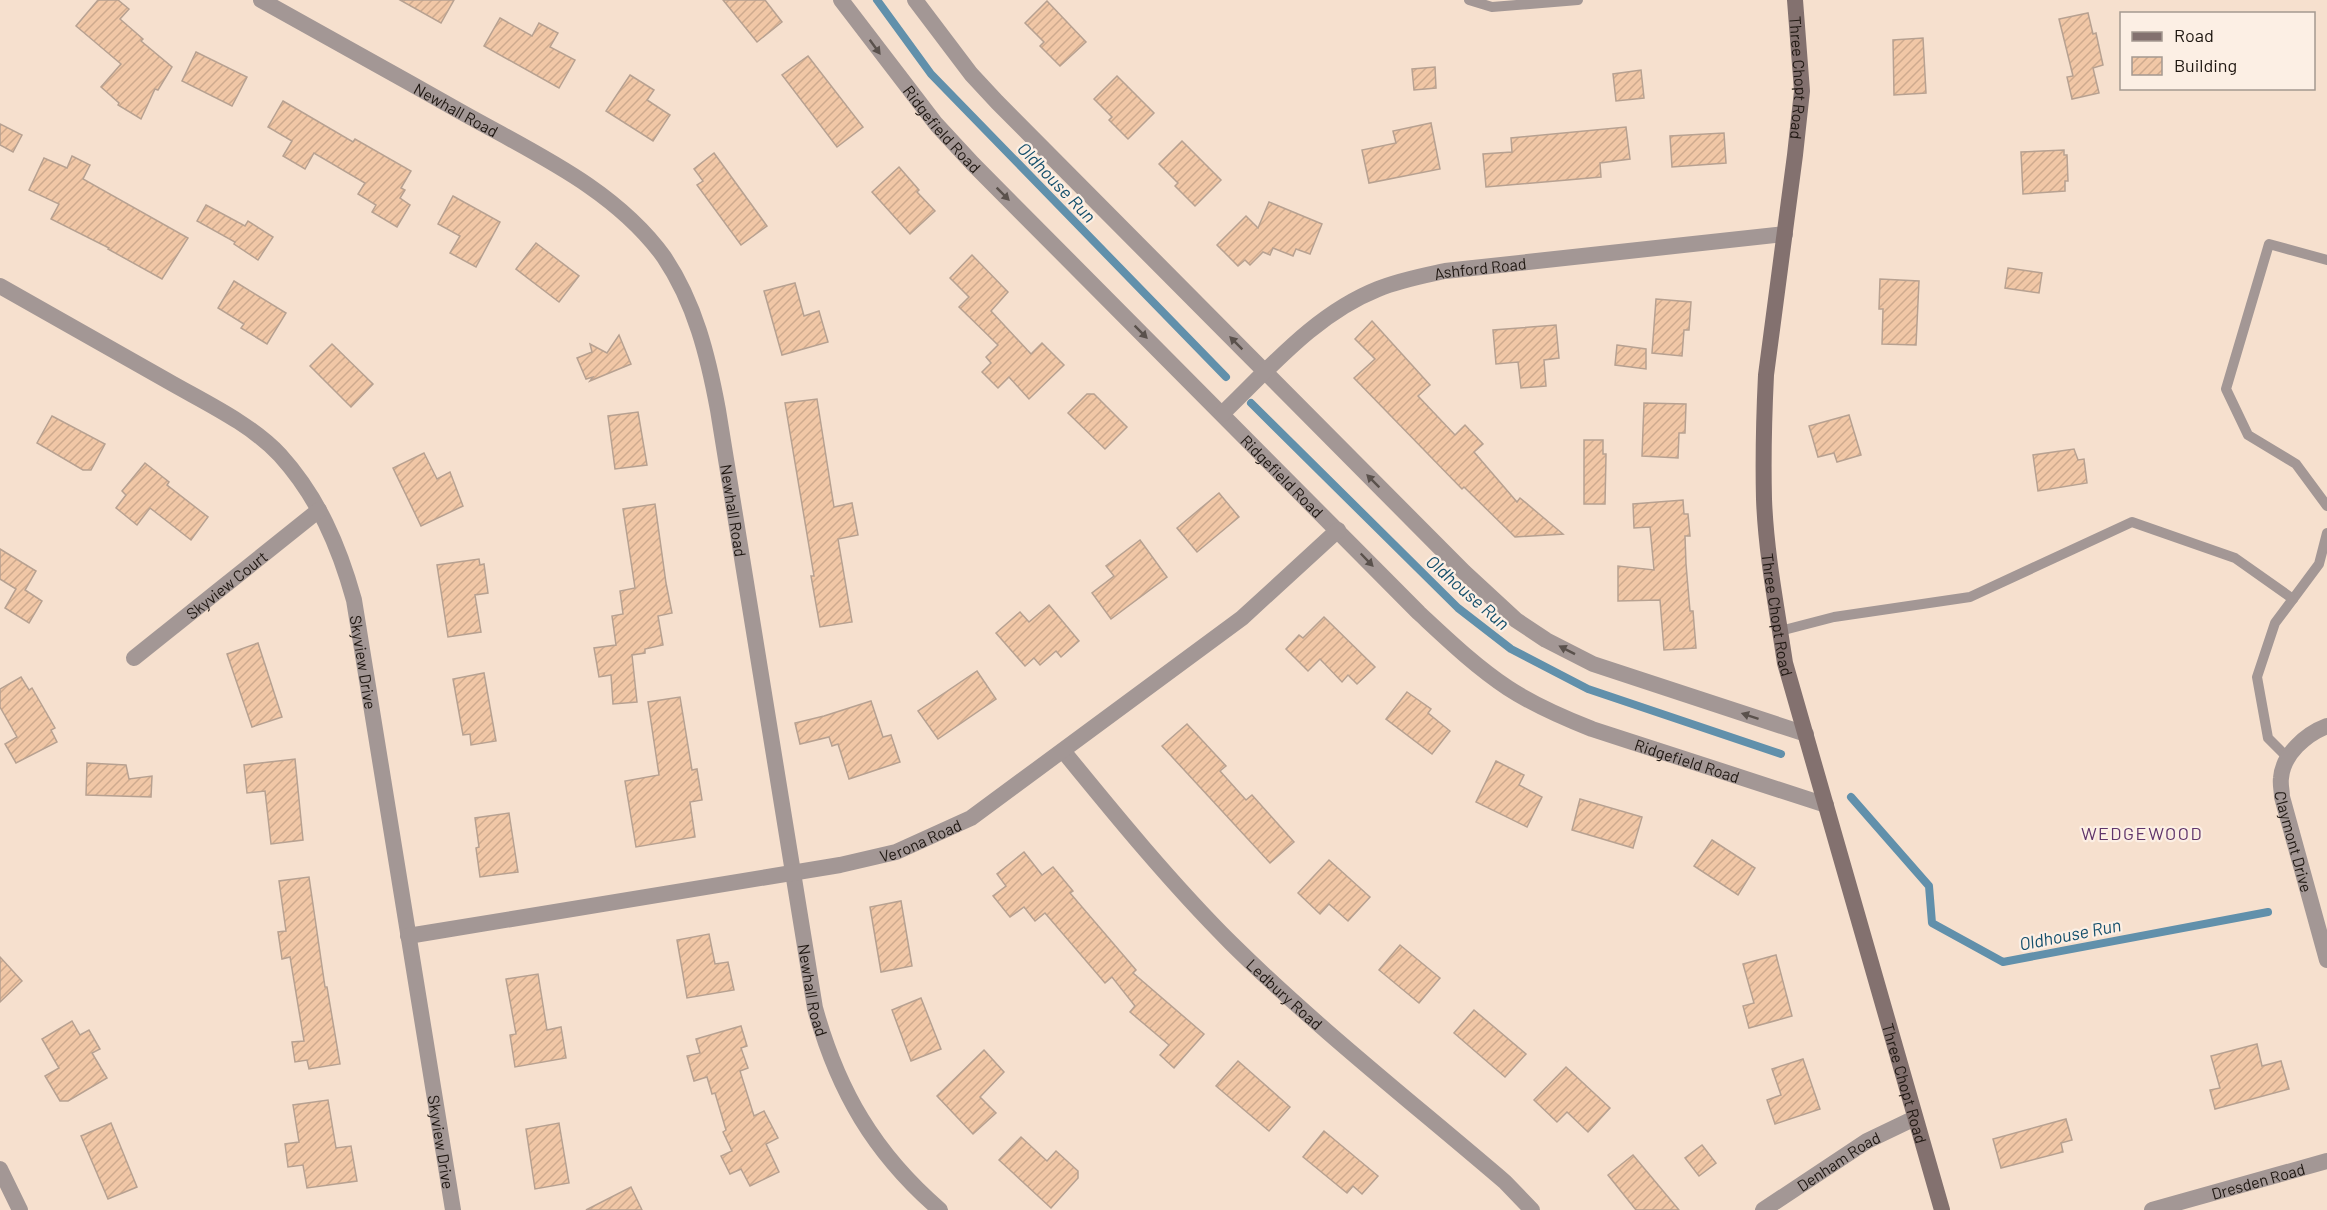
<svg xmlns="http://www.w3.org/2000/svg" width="2327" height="1210" font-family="Barlow,sans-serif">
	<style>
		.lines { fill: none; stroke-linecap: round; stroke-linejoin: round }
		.stream { stroke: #6190ab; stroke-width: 8 }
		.building { fill: url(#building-hatch); stroke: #b7a191; stroke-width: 1.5 }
		.service { stroke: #a39795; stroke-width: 10 }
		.minor { stroke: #a39795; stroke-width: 16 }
		.secondary { stroke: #83716f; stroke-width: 16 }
		.oneway { fill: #5a514c }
		.labels { text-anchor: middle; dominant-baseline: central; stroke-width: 4.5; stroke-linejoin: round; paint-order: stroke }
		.street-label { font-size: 16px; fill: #1f1711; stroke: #fcefe4 }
		.water-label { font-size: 18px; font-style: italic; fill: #144f6c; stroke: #fcefe4 }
		.neighbourhood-label { font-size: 18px; letter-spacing: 1.5px; fill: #5f346a; stroke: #fcefe4 }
	</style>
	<defs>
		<pattern id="building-hatch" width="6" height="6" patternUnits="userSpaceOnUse" patternTransform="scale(1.5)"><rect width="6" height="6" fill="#f1c7a6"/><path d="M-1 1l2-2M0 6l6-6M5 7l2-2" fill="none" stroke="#ceaa8e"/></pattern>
	</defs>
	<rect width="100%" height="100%" fill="#f6e0ce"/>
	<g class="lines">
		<g class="stream">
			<polyline points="877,0 931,74 1226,377"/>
			<polyline points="1251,403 1458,608 1511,649 1588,689 1781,754"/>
			<polyline points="1851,797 1929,886 1932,923 2003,962 2268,912"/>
		</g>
	</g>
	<g class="building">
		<polygon points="98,0 118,0 129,9 120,19 143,39 141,41 172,67 158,90 155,89 141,119 118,105 119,103 101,87 121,64 76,26"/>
		<polygon points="400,0 454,0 441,23"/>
		<polygon points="723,0 765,0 782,22 757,42"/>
		<polygon points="1047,1 1086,42 1060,66 1040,46 1044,42 1025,23"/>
		<polygon points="2088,13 2093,34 2096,33 2103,65 2093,68 2099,93 2072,99 2067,77 2073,76 2059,19"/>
		<polygon points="500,18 532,36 539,23 558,33 550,47 575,60 559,88 484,46"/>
		<polygon points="1923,38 1926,93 1894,95 1893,40"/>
		<polygon points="196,52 247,77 232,106 182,81"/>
		<polygon points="808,56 863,127 837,147 782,75"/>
		<polygon points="1435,67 1436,88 1414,90 1412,69"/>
		<polygon points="1641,70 1644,98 1616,101 1613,74"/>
		<polygon points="630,75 654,90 647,100 670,115 653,141 606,111"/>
		<polygon points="1117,76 1154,113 1128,139 1109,120 1112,117 1094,99"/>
		<polygon points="283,101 353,142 355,139 411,171 401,188 405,190 400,198 410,205 397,227 372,212 376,205 358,194 365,183 314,153 305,169 283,156 292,141 268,127"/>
		<polygon points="1431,123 1440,169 1369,183 1362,150 1396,143 1393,131"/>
		<polygon points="0,124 22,135 13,152 0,145"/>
		<polygon points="1626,127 1630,159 1600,163 1601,177 1486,187 1483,154 1512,152 1511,138"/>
		<polygon points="1724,133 1726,163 1672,167 1670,136"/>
		<polygon points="1182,141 1221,180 1195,206 1175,186 1178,183 1159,164"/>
		<polygon points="2064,150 2064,155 2067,155 2068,181 2065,181 2065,191 2023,194 2021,152"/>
		<polygon points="714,153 767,226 741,245 697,185 703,181 694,169"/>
		<polygon points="72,156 90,165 83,179 188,238 162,279 108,249 109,248 51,219 59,204 29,190 44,158 67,168"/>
		<polygon points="899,167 919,190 917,192 935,211 910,234 872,192"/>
		<polygon points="453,196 500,222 476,267 450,253 460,236 438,224"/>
		<polygon points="1269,202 1322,224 1310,254 1296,249 1293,256 1273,248 1270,255 1263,252 1250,265 1245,260 1238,266 1217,245 1246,216 1258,228"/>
		<polygon points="206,205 245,226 248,221 273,237 258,260 234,244 235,242 197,221"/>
		<polygon points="536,243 579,276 559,302 516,269"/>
		<polygon points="972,255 1008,292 991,311 1031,354 1042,343 1064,365 1029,399 1009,377 998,388 982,372 991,363 986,357 998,345 959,307 969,297 950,278"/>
		<polygon points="2008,268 2042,273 2039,293 2005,288"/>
		<polygon points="1880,279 1919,281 1916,345 1882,344 1883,309 1879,309"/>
		<polygon points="234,281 286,313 267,344 241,328 244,324 218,308"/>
		<polygon points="795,283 804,316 819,311 828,342 782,355 764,291"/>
		<polygon points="1656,299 1691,302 1689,330 1684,330 1682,356 1652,353"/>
		<polygon points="1372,321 1430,385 1418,396 1455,435 1465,425 1483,444 1474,452 1517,502 1520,498 1563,534 1515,537 1464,487 1462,489 1354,378 1375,359 1355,339"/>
		<polygon points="1556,325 1559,358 1544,360 1546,386 1521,388 1518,362 1496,364 1493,330"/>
		<polygon points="619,335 631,364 590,381 593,377 586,379 577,358 592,352 590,344 607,353"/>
		<polygon points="332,344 373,384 351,407 310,366"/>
		<polygon points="1617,345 1646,349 1646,369 1615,365"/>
		<polygon points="1087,394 1094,394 1127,427 1105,449 1068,413"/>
		<polygon points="817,399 834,507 852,503 858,535 838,539 852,622 820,627 811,576 814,576 785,403"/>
		<polygon points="1644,403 1686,404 1685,433 1679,433 1678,458 1642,456"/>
		<polygon points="638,412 647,465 615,469 608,416"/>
		<polygon points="1849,415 1861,455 1837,462 1834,453 1818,457 1809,426"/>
		<polygon points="52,416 105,444 91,470 83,470 37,443"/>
		<polygon points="1584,440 1603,440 1603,454 1606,454 1605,504 1584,504"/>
		<polygon points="2074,449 2078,460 2084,459 2087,483 2038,491 2033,455"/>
		<polygon points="424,453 437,479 450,472 463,506 421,526 393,468"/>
		<polygon points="145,463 169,482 167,485 208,517 191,540 150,508 137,525 116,508 126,495 122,491"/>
		<polygon points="1219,493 1239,517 1197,552 1177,528"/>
		<polygon points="1683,500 1684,514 1688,514 1690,536 1685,536 1686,564 1690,611 1693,611 1696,648 1664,650 1660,600 1618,601 1618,566 1654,570 1650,527 1634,528 1633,504"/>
		<polygon points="655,504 666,583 672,613 658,616 663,645 645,649 645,653 632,655 637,702 613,704 611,675 599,677 594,648 616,645 612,616 623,614 620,591 635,588 623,509"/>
		<polygon points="1140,540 1167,577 1111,619 1092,593 1114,576 1106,566"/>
		<polygon points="0,549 36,571 25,590 42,601 29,623 5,608 16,589 0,579"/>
		<polygon points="479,559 480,565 484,564 488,593 475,595 481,632 448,637 437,565"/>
		<polygon points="1049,605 1079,641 1061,657 1056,651 1040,665 1034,658 1025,666 996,633 1020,612 1029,622"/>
		<polygon points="1324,617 1375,667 1357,684 1348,675 1342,682 1320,659 1308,671 1286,649 1299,635 1303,638"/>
		<polygon points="258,643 282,717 252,727 227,654"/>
		<polygon points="977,671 996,699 938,739 918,711"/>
		<polygon points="484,673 496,741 471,745 470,734 463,735 453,679"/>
		<polygon points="21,677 29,690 32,688 55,728 51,730 57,742 16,763 5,744 17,737 0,707 0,689"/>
		<polygon points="1407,692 1431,709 1428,713 1450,731 1432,754 1386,719"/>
		<polygon points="680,697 692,770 697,769 702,800 690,802 695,837 636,847 625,781 659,775 648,702"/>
		<polygon points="871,701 883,737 891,735 900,762 849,779 838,744 832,746 829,737 800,744 795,723 824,716"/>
		<polygon points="1187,724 1226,766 1220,771 1246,800 1252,795 1294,842 1270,863 1162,746"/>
		<polygon points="295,759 303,840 271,844 265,791 247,793 244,765"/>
		<polygon points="1496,761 1524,775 1519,785 1542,797 1527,827 1476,802"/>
		<polygon points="87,763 126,765 129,779 152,776 151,797 86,795"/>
		<polygon points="1580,799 1642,817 1633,848 1572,830"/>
		<polygon points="509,813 518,872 480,877 476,848 479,847 475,818"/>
		<polygon points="1712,840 1755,868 1738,895 1694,866"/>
		<polygon points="1024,852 1042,875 1053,867 1073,891 1070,893 1136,970 1133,973 1204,1034 1174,1068 1160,1055 1169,1045 1130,1012 1135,1006 1112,977 1105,983 1045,913 1035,921 1024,907 1010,917 993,896 1006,886 997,874"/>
		<polygon points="1329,860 1370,897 1348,921 1329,904 1320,914 1298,893"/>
		<polygon points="309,877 325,987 327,987 340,1064 309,1069 307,1060 295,1062 292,1042 304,1041 290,957 282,959 278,932 286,931 279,881"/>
		<polygon points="901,901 912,966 881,972 870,907"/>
		<polygon points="709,934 715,964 728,962 734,990 687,998 677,940"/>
		<polygon points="1400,945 1440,978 1419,1003 1379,970"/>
		<polygon points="1776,955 1792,1016 1749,1028 1743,1006 1754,1003 1743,964"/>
		<polygon points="0,957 22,981 0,1002"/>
		<polygon points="538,974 547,1030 561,1027 566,1058 515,1067 510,1035 516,1034 506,979"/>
		<polygon points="921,998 941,1049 911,1061 892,1010"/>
		<polygon points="1474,1010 1526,1054 1505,1077 1454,1033"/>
		<polygon points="72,1021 80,1035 89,1030 100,1049 92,1053 107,1078 68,1101 60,1101 45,1076 59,1068 42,1039"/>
		<polygon points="741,1026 747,1046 741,1048 748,1068 740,1071 754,1116 764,1111 778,1138 766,1144 779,1172 750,1186 741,1169 730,1174 721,1156 732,1151 723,1132 726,1130 715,1093 712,1094 707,1077 694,1081 687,1056 700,1053 696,1039"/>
		<polygon points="2257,1044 2262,1066 2281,1061 2289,1089 2215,1109 2210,1090 2220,1088 2211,1056"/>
		<polygon points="984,1050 1004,1072 980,1097 996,1113 973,1134 937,1096"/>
		<polygon points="1803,1059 1820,1109 1775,1124 1767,1100 1781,1095 1772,1069"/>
		<polygon points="1238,1061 1290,1107 1269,1131 1216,1086"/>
		<polygon points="1566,1067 1610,1108 1588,1132 1567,1112 1557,1122 1534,1100"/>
		<polygon points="328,1100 336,1148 351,1146 357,1181 307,1188 303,1165 288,1167 285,1144 299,1142 293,1105"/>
		<polygon points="2066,1119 2072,1140 2061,1143 2063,1152 2001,1168 1993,1139"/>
		<polygon points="111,1123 137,1187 108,1199 81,1136"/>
		<polygon points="559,1123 569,1183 535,1189 526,1129"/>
		<polygon points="1324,1131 1378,1176 1362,1194 1353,1186 1347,1193 1303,1157"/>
		<polygon points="1021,1137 1047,1161 1056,1151 1078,1171 1078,1178 1051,1208 999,1160"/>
		<polygon points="1702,1145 1716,1163 1699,1176 1685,1158"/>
		<polygon points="1633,1155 1679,1210 1636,1210 1608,1175"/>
		<polygon points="631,1187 642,1210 586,1210"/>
	</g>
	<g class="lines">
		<g class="service">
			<polyline points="1469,0 1492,7 1578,0"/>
			<polyline points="2327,260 2269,244 2226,389 2248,435 2296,464 2327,506"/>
			<polyline points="2293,599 2319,564 2327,533"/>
			<polyline points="1780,631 1834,617 1970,597 2132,522 2235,558 2293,599 2275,623 2257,677 2268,738 2288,758"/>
		</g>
		<g class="minor">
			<path id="s1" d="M261,0c68,38 135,75 202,113 71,40 152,76 201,144 31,46 44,99 54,153l97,598c23,83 59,145 125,202"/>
			<path id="s2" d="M841,0l95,124 37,40 446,449c28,26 56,53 89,75 26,17 56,30 84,41l234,76"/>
			<polyline points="915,0 971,74 997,102 1464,572 1516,620 1546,640 1593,664 1806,734"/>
			<path id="s3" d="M0,286c55,31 111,63 166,94 38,22 84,43 114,75 38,42 59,91 74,145l99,610"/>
			<path id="s4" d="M1222,414c48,-46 93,-100 156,-125 22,-9 44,-13 67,-18l340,-37"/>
			<path id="s5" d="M134,658l185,-148"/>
			<path id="s6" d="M2327,726c-21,8 -44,28 -46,52 -1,6 1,13 1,19l45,163"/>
			<path id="s7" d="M1064,752c53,65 107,131 167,191 85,84 183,161 274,239l27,28"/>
			<path id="s8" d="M408,936l432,-71 56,-13 75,-34 271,-200 96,-88"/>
			<polyline points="0,1169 20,1210"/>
			<path id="s9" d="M1763,1210l104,-69 48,-23"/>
			<path id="s10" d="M2152,1210l175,-49"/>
		</g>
		<path class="secondary" id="s11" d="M1795,0l7,91 -7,64 -29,220c-2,41 -3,83 -2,124 2,55 13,110 21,164l157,547"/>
	</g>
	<defs><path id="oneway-solid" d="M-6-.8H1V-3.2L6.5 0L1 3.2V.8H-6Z" transform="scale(1.5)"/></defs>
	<g class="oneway">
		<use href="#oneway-solid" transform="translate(875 47) rotate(54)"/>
		<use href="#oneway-solid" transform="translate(1003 194) rotate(45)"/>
		<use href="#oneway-solid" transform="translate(1141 332) rotate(45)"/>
		<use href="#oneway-solid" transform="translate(1236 343) rotate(-135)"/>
		<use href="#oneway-solid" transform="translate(1373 481) rotate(-135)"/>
		<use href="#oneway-solid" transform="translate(1367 560) rotate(46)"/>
		<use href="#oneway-solid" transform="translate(1567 650) rotate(-153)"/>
		<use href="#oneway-solid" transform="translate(1750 716) rotate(-162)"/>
	</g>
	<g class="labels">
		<g class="street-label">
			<text stroke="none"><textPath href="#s11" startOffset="78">Three Chopt Road</textPath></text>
			<text stroke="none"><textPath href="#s1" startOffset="224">Newhall Road</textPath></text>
			<text stroke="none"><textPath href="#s2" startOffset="164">Ridgefield Road</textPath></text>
			<text stroke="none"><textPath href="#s4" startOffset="306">Ashford Road</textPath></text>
			<text stroke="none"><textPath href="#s2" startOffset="650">Ridgefield Road</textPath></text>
			<text stroke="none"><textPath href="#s1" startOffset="746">Newhall Road</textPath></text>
			<text stroke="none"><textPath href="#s5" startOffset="118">Skyview Court</textPath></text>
			<text stroke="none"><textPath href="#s11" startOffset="618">Three Chopt Road</textPath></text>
			<text stroke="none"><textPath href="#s3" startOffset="555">Skyview Drive</textPath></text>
			<text stroke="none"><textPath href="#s2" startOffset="1154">Ridgefield Road</textPath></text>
			<text stroke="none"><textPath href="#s8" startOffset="522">Verona Road</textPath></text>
			<text stroke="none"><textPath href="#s6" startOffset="138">Claymont Drive</textPath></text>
			<text stroke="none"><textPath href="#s1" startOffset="1232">Newhall Road</textPath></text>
			<text stroke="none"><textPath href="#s7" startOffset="328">Ledbury Road</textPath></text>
			<text stroke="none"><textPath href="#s11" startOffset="1104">Three Chopt Road</textPath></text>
			<text stroke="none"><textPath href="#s3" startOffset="1041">Skyview Drive</textPath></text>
			<text stroke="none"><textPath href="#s9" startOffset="90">Denham Road</textPath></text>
			<text stroke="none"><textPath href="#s10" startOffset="110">Dresden Road</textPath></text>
		</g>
		<g class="water-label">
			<text transform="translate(1057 182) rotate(46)">Oldhouse Run</text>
			<text transform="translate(1468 592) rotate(41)">Oldhouse Run</text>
			<text transform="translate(2070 934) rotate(-11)">Oldhouse Run</text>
		</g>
		<g class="neighbourhood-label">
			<text x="2142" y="833">WEDGEWOOD</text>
		</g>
	</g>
	<rect x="2120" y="12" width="195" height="78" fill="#fcefe4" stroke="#a49990" stroke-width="1.5"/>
	<rect x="2132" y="32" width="30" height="9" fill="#83716f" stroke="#a49990" stroke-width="1.5"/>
	<text x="2174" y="42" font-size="18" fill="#1f1711">Road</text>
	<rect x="2132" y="57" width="30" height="18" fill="url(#building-hatch)" stroke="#a49990" stroke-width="1.5"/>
	<text x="2174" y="72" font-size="18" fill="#1f1711">Building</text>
</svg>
